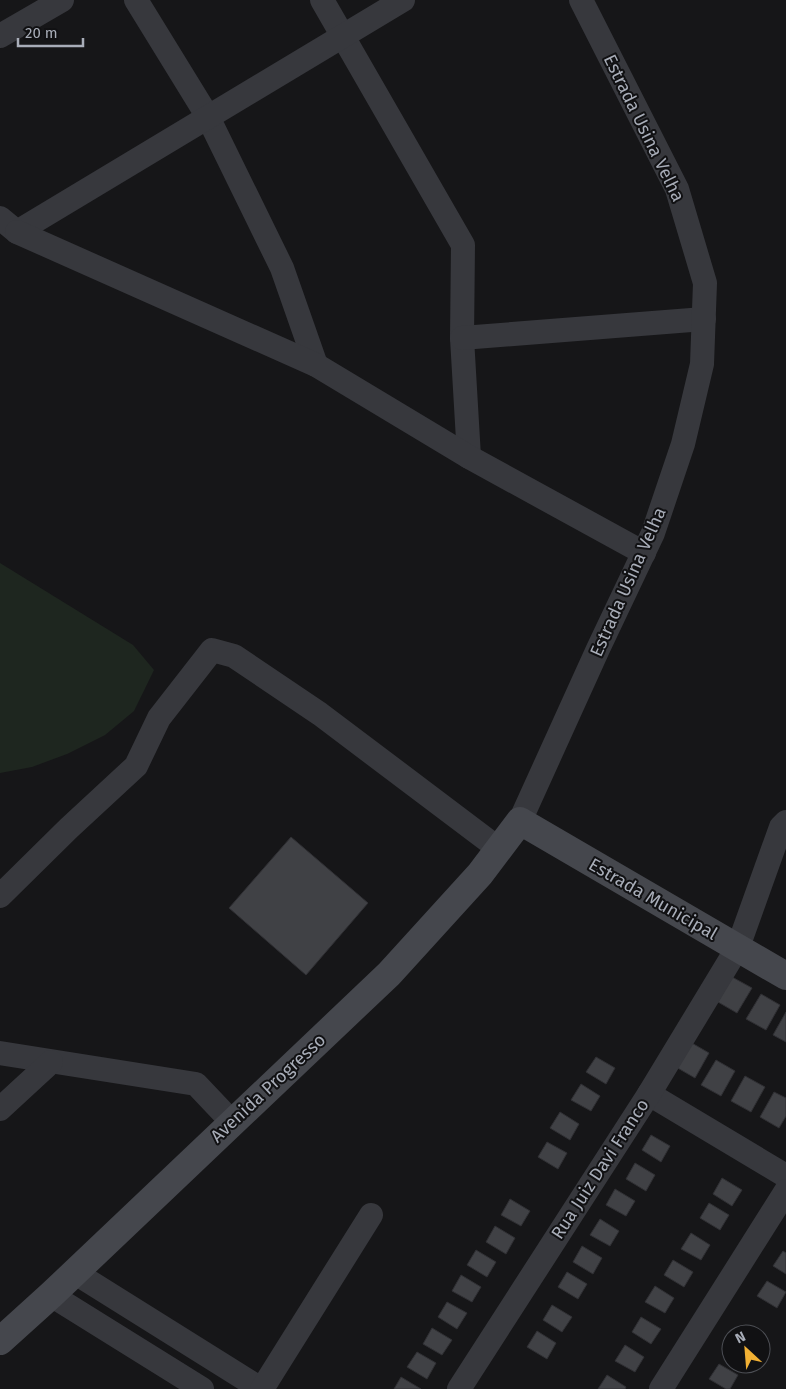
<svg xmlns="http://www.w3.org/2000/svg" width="786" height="1389" font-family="'Fira Sans',sans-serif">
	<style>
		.green { fill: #1e261f }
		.building { fill: #404145; stroke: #303034 }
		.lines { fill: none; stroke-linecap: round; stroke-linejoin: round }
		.street { stroke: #37383d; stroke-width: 24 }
		.secondary { stroke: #45474d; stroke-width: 28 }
		.labels { text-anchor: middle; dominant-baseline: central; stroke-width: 4; stroke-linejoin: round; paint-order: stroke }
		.street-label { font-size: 18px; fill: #a8adb8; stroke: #111113 }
	</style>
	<rect width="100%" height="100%" fill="#161618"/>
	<polygon class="green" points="0,563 133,645 154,670 134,711 105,735 67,754 32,767 0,773"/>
	<g class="building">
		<polygon points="291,837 368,903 306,975 229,908"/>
		<polygon points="732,977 752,988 737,1013 718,1002"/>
		<polygon points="761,994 780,1005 766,1030 746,1019"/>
		<polygon points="786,1012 786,1042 773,1035"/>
		<polygon points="690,1042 709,1053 695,1078 676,1067"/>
		<polygon points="596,1057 615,1068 606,1084 586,1072"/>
		<polygon points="716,1060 735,1071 721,1096 701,1085"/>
		<polygon points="745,1076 765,1087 751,1112 731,1101"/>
		<polygon points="581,1084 600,1096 591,1111 571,1100"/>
		<polygon points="774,1092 786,1098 786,1116 779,1128 760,1117"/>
		<polygon points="560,1112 579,1124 570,1140 550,1128"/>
		<polygon points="651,1135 670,1146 661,1162 642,1150"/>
		<polygon points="547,1142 567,1153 558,1169 538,1157"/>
		<polygon points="635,1163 655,1175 646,1191 626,1179"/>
		<polygon points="722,1178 742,1190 732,1206 713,1194"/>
		<polygon points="615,1189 635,1201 626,1216 606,1205"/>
		<polygon points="510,1199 530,1211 521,1226 501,1215"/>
		<polygon points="709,1203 729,1215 720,1230 700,1218"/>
		<polygon points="600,1219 619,1231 610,1246 590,1235"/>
		<polygon points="495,1226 515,1238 506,1254 486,1242"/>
		<polygon points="691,1233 710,1245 701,1260 681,1249"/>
		<polygon points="582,1246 602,1258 593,1274 573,1262"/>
		<polygon points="476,1250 496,1262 487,1277 467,1265"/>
		<polygon points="783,1251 786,1253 786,1274 773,1266"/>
		<polygon points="673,1260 693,1272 684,1287 664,1275"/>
		<polygon points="567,1272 587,1284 578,1299 558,1287"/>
		<polygon points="461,1275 481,1287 472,1302 452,1291"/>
		<polygon points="767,1281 786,1292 777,1308 757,1296"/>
		<polygon points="655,1286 674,1298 665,1313 645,1302"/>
		<polygon points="447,1302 467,1313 457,1329 438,1317"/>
		<polygon points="552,1305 572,1317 562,1332 543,1320"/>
		<polygon points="641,1317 661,1329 651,1344 632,1332"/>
		<polygon points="432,1328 452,1340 442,1355 423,1344"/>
		<polygon points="537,1331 556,1343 547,1359 527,1347"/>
		<polygon points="731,1335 731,1353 723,1348"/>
		<polygon points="625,1345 644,1357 635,1372 615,1361"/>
		<polygon points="417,1352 436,1363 427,1379 407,1367"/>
		<polygon points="719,1364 738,1375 730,1389 726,1389 709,1379"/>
		<polygon points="607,1375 626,1387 625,1389 598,1389"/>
		<polygon points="401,1377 421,1389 394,1389"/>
	</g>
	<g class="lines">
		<g class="street">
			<polyline points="136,0 208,117 282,268 316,365"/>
			<polyline points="322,0 463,245 462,338 469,457"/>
			<polyline points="0,36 62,0"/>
			<polyline points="0,218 17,232 403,0"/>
			<polyline points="17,232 316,365 469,457 644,553"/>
			<polyline points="462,338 704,319"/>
			<polyline points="520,821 598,649 653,533 683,444 702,364 705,283 677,189 581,0"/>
			<polyline points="0,896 69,828 136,766 159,718 212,650 234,656 320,714 499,849"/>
			<polyline points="0,1053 196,1084 232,1122"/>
			<polyline points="649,1094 786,1176"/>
			<polyline points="0,1109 51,1062"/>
			<polyline points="74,1272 261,1389"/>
			<polyline points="51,1295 202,1389"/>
			<polyline points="262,1389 371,1215"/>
			<polyline points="459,1389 649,1094 738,947 781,827 786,822"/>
			<polyline points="661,1389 786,1191"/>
		</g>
		<polyline class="secondary" points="0,1341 51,1295 389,974 480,874 520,821 786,976"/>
	</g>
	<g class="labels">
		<g class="street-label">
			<text transform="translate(644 128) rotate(64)">Estrada Usina Velha</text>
			<text transform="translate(628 582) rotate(-66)">Estrada Usina Velha</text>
			<text transform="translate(653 899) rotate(30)">Estrada Municipal</text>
			<text transform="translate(268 1088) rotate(-43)">Avenida Progresso</text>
			<text transform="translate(600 1169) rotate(-57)">Rua Juiz Davi Franco</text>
		</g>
	</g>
	<g transform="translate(746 1349) rotate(334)"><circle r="24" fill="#111113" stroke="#4d4f55"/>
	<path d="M0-4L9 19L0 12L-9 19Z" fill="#f2b134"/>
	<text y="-8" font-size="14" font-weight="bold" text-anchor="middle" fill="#a8adb8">N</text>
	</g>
	<path d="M18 38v8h65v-8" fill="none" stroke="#a8adb8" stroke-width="2.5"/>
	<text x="25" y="38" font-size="15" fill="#a8adb8" stroke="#111113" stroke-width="4" paint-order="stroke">20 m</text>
</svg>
